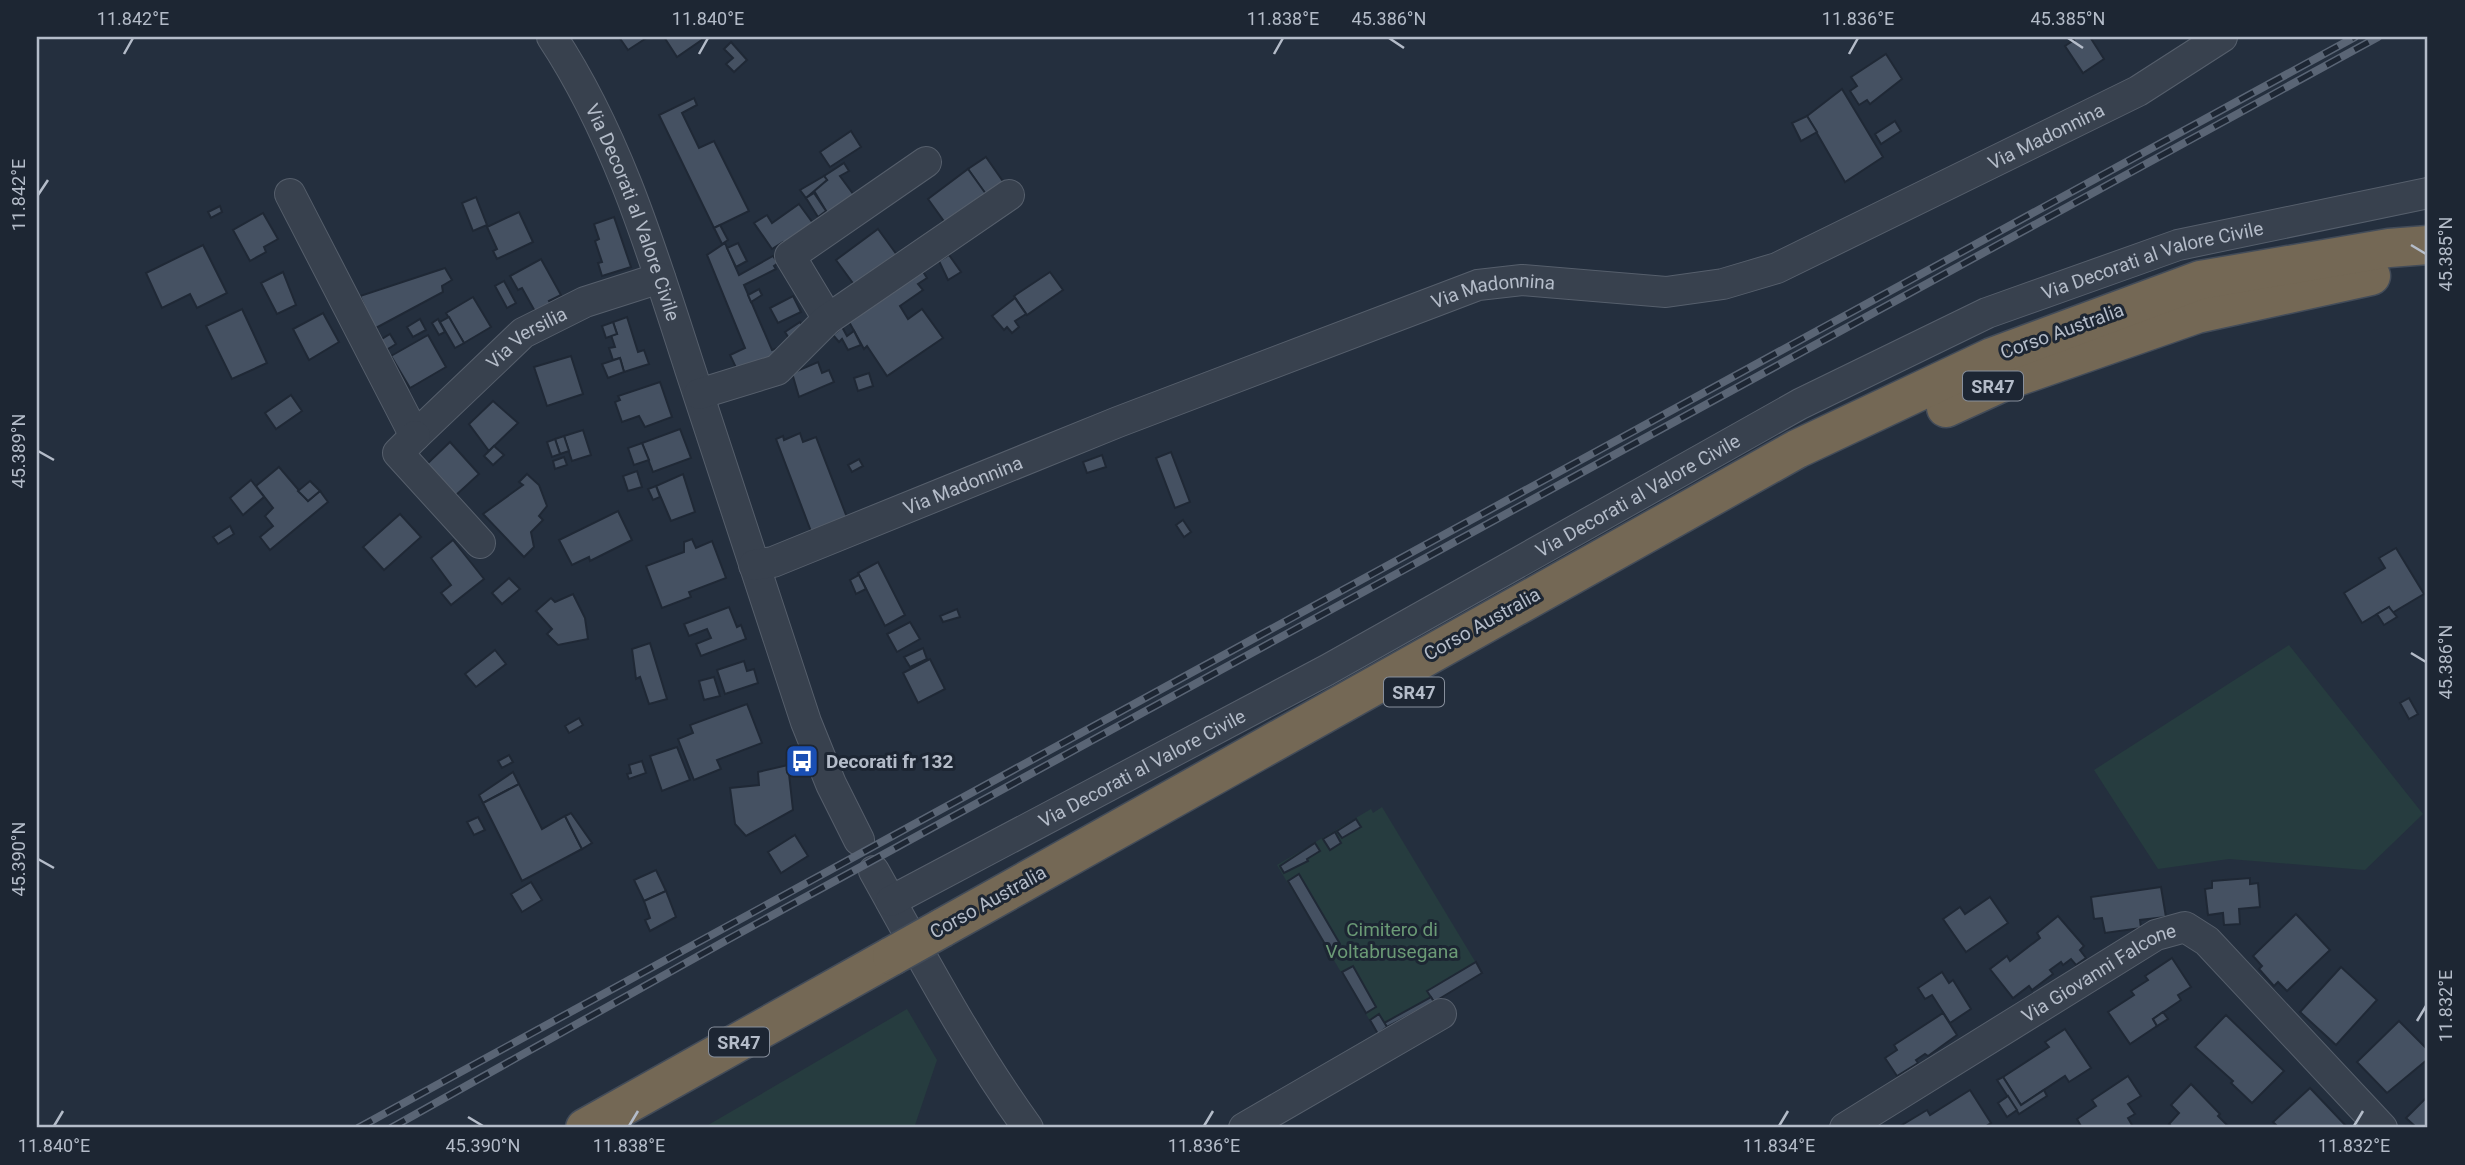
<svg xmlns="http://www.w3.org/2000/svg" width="2465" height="1165" font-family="Roboto,sans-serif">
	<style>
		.green { fill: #263c3f }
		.building { fill: #455162; stroke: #1f2835; stroke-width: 2 }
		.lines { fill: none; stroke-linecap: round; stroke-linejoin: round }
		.minor-casing { stroke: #565f6c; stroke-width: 32 }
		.highway-casing { stroke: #434c59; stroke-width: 41 }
		.minor { stroke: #38414e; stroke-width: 30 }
		.highway { stroke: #746855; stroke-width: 38 }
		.rail-casing { stroke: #5a6575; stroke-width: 8 }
		.rail { stroke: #1d2633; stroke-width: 5; stroke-dasharray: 16; stroke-linecap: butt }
		.highway-bridge-casing { stroke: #434c59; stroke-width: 41; stroke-linecap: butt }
		.highway-bridge { stroke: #746855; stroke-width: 38 }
		.ticks { fill: none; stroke: #b4bcc9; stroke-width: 2.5 }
		.labels { text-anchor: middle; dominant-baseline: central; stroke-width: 6; stroke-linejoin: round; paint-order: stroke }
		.shield { fill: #1d2633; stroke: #878f9c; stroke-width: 2 }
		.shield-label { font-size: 18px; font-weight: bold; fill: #b4bcc9 }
		.street-label { font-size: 19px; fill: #b4bcc9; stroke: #1d2633 }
		.poi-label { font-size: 19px; font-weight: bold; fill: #b4bcc9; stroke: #1d2633; text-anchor: start }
		.park-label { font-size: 19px; fill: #6b9a76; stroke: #1d2633 }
		.neatline { fill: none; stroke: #b4bcc9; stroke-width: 2.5 }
		.ticks-label { font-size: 18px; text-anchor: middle; fill: #b4bcc9 }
	</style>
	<rect width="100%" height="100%" fill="#242f3e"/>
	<g class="green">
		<polygon points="2289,645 2423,814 2365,870 2229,859 2158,869 2094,770"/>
		<polygon points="1382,807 1482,973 1378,1034 1277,865 1371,809 1373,813"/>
		<polygon points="907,1009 937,1060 914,1128 703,1128"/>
	</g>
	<g class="building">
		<polygon points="619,37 648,37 628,50"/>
		<polygon points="664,37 706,37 677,57"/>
		<polygon points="2071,37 2090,37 2104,59 2083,73 2065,46 2074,40"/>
		<polygon points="731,42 747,60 734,72 726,64 733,58 724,49"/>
		<polygon points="1886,54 1902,79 1870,104 1867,100 1859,105 1850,91 1857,86 1851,77"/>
		<polygon points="1842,89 1883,157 1845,182 1807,116"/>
		<polygon points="694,98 697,105 682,113 699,148 714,141 749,211 714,228 659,115"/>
		<polygon points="1807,116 1817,132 1801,141 1792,123"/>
		<polygon points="1895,121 1901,131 1881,144 1875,134"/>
		<polygon points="851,131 861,147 830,167 820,152"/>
		<polygon points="986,157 1009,190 991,202 968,169"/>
		<polygon points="844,163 849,171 840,176 859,202 829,216 813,189 827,180 824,176"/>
		<polygon points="968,169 991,201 951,231 928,199"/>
		<polygon points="824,176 827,180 806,198 800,190"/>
		<polygon points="814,193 826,211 818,217 806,198"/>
		<polygon points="476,197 487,225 473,231 462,203"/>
		<polygon points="799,204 815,226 786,246 783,242 772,249 754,223 767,215 772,223"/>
		<polygon points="220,206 222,212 211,218 208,212"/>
		<polygon points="519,212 533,242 497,259 493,251 497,249 487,227"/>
		<polygon points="263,213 278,239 264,247 266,252 250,261 233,230"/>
		<polygon points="614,217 631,267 602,276 598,263 602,262 595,241 599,239 594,224"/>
		<polygon points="720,225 728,240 722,244 714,228"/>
		<polygon points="878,229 897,255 855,286 836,260"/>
		<polygon points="725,243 739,275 773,256 778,263 774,266 776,269 744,285 772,350 778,348 780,354 740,376 730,355 745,348 707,255"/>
		<polygon points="738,243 747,261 736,267 727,248"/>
		<polygon points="203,245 227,293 197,308 190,294 162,308 146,273"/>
		<polygon points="949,255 961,272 948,280 939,261"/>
		<polygon points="541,259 561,295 549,301 552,307 537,315 522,288 518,290 510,276"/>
		<polygon points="445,268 452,280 442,286 443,292 374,329 360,296"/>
		<polygon points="922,270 927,278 918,284 923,290 900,306 908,319 922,309 943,338 887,376 867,346 864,349 848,320"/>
		<polygon points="283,272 296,305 277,314 261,283"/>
		<polygon points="1050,272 1063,290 1027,315 1014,296"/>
		<polygon points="504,281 516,303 507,308 495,286"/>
		<polygon points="759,289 762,295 751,302 748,295"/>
		<polygon points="793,296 801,312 778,323 770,308"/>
		<polygon points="473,297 491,327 464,343 446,313"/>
		<polygon points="1015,298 1026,314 1015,321 1019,327 1012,333 1007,327 1004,330 992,316"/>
		<polygon points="242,309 267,363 232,379 206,326"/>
		<polygon points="323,313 339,342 309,360 293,329"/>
		<polygon points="449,317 464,343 455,348 440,322"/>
		<polygon points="627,317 638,352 644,350 649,364 624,372 620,358 613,360 609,348 615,347 611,335 617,334 613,322"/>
		<polygon points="420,319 426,330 413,337 407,327"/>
		<polygon points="438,319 445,332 439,335 432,323"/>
		<polygon points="613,322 617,334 606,338 602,326"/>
		<polygon points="800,322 807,333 792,343 785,332"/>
		<polygon points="842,327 847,336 854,331 861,345 848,350 842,339 839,342 833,335"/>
		<polygon points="390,334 396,344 383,352 377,342"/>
		<polygon points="428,335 446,367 410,388 391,356"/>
		<polygon points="571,356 583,394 547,406 534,367"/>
		<polygon points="620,358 624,372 608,378 602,364"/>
		<polygon points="818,362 822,373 829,370 834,382 799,397 792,373"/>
		<polygon points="869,373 873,386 858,391 854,378"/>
		<polygon points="660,382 672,417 645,427 639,416 622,422 615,402 620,400 618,396"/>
		<polygon points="291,395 302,411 276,429 265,413"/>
		<polygon points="493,401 518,423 489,451 469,424"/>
		<polygon points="680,429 691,458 653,472 642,443"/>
		<polygon points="583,430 591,455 572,461 564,436"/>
		<polygon points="800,433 803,442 816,437 848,520 812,534 776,439 783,436 784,440"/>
		<polygon points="564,436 569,451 560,454 555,439"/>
		<polygon points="555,439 560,454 552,457 547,442"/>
		<polygon points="450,442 479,474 455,496 427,464"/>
		<polygon points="642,443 649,460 634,465 628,448"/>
		<polygon points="494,446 504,455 493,465 484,456"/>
		<polygon points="1171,452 1190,502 1175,508 1156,458"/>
		<polygon points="1102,455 1106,467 1087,473 1083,462"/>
		<polygon points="564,457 567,465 555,469 553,461"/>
		<polygon points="859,459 863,466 852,472 848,465"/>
		<polygon points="279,467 308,501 320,491 328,502 270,550 260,537 273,526 265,516 273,508 256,486"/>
		<polygon points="637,471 642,487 628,491 623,476"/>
		<polygon points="527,474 539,485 547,506 539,516 543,520 531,532 534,547 524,557 483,514 523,485 519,482"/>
		<polygon points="683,474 695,512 671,521 656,486"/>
		<polygon points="251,480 264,497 243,515 230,498"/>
		<polygon points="310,481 320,491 308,501 298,491"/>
		<polygon points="656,486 660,497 653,500 648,489"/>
		<polygon points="618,511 632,540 590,561 589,557 572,565 559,540"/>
		<polygon points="400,514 421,537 384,570 363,547"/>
		<polygon points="1183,520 1191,532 1184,537 1176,525"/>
		<polygon points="230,526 234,534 218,544 213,537"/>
		<polygon points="692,539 696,548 712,541 726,578 689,592 691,597 662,608 646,566 684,552 684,542"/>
		<polygon points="453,540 484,579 451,605 441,593 451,585 431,558"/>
		<polygon points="2396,548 2424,594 2392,613 2389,607 2362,623 2344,593 2385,568 2379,558"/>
		<polygon points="878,562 905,615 885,626 858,573"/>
		<polygon points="859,575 866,589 856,594 850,580"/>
		<polygon points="509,578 520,589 502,604 492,593"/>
		<polygon points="573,594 585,618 588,639 558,645 547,634 552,629 536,611 551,598 555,602"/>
		<polygon points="729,607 737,627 741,625 746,639 701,656 696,644 711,638 707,629 689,636 684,624"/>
		<polygon points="2389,607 2397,617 2384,625 2377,614"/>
		<polygon points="957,609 960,617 943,622 940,616"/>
		<polygon points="910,622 920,639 897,652 887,634"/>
		<polygon points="650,643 667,699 649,704 640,677 636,679 632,649"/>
		<polygon points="923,648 927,659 910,667 904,657"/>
		<polygon points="495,650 506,664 476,687 465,674"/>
		<polygon points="930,659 945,689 918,703 903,673"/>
		<polygon points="744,661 747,671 754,669 758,683 725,694 717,670"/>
		<polygon points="714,677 720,696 704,700 699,681"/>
		<polygon points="2409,698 2418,714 2409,719 2400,703"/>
		<polygon points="747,704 762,743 717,760 721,769 694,780 678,739 693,733 690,725"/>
		<polygon points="579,718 583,725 569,733 565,726"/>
		<polygon points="677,747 690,780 662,791 650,756"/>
		<polygon points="509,755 513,762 502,768 498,761"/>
		<polygon points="642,761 646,773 629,779 627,774 631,773 629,765"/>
		<polygon points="788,765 793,810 746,836 735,824 730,788 759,785 758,772"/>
		<polygon points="513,772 519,784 483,803 479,795"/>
		<polygon points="519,784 542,829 565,816 582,849 522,881 483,803"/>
		<polygon points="571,813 592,843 582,849 565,816"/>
		<polygon points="478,817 485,830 474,835 467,822"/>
		<polygon points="1356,819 1361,827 1342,838 1337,831"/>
		<polygon points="1335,832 1341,843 1330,850 1323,839"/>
		<polygon points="795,835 808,856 781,873 768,852"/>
		<polygon points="1315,843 1320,851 1307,859 1308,861 1284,873 1280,866"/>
		<polygon points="656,870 666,891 644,901 634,880"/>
		<polygon points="1299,874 1340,944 1329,951 1288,881"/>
		<polygon points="2250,878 2250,884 2258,883 2260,907 2239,909 2240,924 2224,925 2223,913 2208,915 2205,889 2212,888 2212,881"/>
		<polygon points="531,882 542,900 522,912 511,894"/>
		<polygon points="2161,887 2166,917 2140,920 2141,928 2105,933 2102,918 2094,919 2091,897"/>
		<polygon points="666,891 676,917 650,931 645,920 650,918 644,901"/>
		<polygon points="1990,897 2008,923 1966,952 1943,919 1960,907 1965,914"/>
		<polygon points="2296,914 2330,950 2287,991 2278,982 2274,986 2259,969 2262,966 2253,956"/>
		<polygon points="2058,916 2084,946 2080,950 2086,958 2076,965 2071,959 2063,965 2061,962 2050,970 2053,974 2032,990 2029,986 2013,998 1990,969 2007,956 2010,961 2040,938 2037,933"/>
		<polygon points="2172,958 2191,987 2178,995 2181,1000 2153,1019 2157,1026 2130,1044 2108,1012 2134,995 2131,991 2148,980 2145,976"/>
		<polygon points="1476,962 1482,973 1434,1002 1427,991"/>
		<polygon points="1353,966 1376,1007 1366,1013 1342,972"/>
		<polygon points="2341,967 2377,1000 2336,1045 2300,1012"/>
		<polygon points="1942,972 1949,983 1953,980 1971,1009 1950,1023 1932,995 1925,999 1918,988"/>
		<polygon points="1431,997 1434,1002 1387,1027 1384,1023"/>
		<polygon points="2163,1012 2168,1019 2157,1026 2153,1019"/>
		<polygon points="1943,1013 1957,1035 1928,1056 1925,1054 1916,1060 1918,1063 1897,1076 1885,1058 1897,1050 1894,1045"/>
		<polygon points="1379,1014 1387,1027 1378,1034 1370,1020"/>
		<polygon points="2226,1015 2284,1071 2252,1103 2231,1083 2233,1081 2195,1047"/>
		<polygon points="2399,1021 2428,1050 2428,1059 2387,1093 2357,1062"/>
		<polygon points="2065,1029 2091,1068 2069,1082 2065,1076 2021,1105 2003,1077 2049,1047 2045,1042"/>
		<polygon points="2128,1076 2141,1096 2128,1104 2135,1114 2128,1118 2132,1125 2127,1128 2082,1128 2077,1119 2096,1106 2092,1100"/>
		<polygon points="2003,1077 2021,1105 2044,1090 2047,1096 2019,1114 1997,1080"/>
		<polygon points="2191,1084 2220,1114 2218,1116 2230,1128 2173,1128 2169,1124 2179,1113 2171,1105"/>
		<polygon points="2310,1088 2348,1128 2279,1128 2273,1122"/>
		<polygon points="1970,1090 1991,1123 1983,1128 1897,1128 1927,1110 1930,1115"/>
		<polygon points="2008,1096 2017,1110 2007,1117 1998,1103"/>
		<polygon points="2428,1096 2428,1128 2417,1128 2406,1118"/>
	</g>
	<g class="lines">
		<defs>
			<g id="minor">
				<path id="s1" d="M552,37c66,100 101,218 138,332 39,118 77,235 116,353l25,62 28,56"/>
				<path id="s2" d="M290,194l125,242 108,-103 62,-31 75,-24"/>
				<polyline points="828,319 790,256 926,162"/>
				<polyline points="699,394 777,370 828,319 1009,195"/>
				<polyline points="415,436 398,453 480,543"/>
				<path id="s3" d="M754,565l19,-3 345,-140 360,-137 44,-5 144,12 57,-8 54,-16 361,-177 84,-54"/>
				<path d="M874,871c49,88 95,175 154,257"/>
				<path id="s4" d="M891,901l436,-231 473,-266 187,-91 191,-68 250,-52"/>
				<polyline points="1244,1128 1441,1014"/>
				<path id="s5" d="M1845,1128l311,-193 29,-8 22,14 175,187"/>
			</g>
			<g id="highway">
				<polyline points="1946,408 2005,381 2197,314 2371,276"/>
				<polyline points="942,928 1797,449 1992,357 2200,280 2389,248 2428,245"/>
				<polyline points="585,1128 892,956"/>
			</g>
		</defs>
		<use href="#minor" class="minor-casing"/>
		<use href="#highway" class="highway-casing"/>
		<use href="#minor" class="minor"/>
		<use href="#highway" class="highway"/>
		<defs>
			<g id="rail">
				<polyline points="358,1128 2355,37"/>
				<polyline points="391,1128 727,940 2378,37"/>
			</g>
		</defs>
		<use href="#rail" class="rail-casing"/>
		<use href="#rail" class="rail"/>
		<defs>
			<polyline id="highway-bridge" points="892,956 942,928"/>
		</defs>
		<use href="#highway-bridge" class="highway-bridge-casing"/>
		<use href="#highway-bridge" class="highway-bridge"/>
	</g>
	<path class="ticks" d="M1389,38l15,10M2068,38l15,10M124,54l9,-16M699,54l9,-16M1274,54l9,-16M1849,54l9,-16M38,195l10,-15M2411,245l15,9M38,451l16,9M2411,653l15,9M38,859l16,9M2417,1021l9,-15M468,1117l15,9M54,1126l9,-15M629,1126l9,-15M1204,1126l9,-15M1779,1126l9,-15M2354,1126l9,-15"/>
	<defs>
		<symbol id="bus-square" viewBox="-11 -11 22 22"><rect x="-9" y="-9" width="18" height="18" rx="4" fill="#1a4fb4" stroke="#1d2633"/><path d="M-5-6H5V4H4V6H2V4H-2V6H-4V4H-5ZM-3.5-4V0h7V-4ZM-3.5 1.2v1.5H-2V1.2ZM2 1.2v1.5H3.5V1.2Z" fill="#fff"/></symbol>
	</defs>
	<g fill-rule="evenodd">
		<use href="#bus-square" x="783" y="742" width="38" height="38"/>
	</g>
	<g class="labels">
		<g class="shield">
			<rect x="1963" y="371.5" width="60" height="29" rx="5"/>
			<rect x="1384" y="677.5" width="60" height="29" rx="5"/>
			<rect x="709" y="1027.5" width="60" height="29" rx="5"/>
		</g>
		<g class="shield-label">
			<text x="1993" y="386">SR47</text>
			<text x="1414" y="692">SR47</text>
			<text x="739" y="1042">SR47</text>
		</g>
		<g class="street-label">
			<text stroke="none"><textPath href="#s3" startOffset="1379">Via Madonnina</textPath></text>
			<text stroke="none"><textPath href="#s1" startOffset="194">Via Decorati al Valore Civile</textPath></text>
			<text stroke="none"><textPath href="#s4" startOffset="1418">Via Decorati al Valore Civile</textPath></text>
			<text stroke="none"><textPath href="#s3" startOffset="791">Via Madonnina</textPath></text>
			<text transform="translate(2062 331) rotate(-20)">Corso Australia</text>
			<text stroke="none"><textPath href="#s2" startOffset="422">Via Versilia</textPath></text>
			<text stroke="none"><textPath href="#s3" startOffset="224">Via Madonnina</textPath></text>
			<text stroke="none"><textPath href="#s4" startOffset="850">Via Decorati al Valore Civile</textPath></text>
			<text transform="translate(1482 624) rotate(-29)">Corso Australia</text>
			<text stroke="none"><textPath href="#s4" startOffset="284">Via Decorati al Valore Civile</textPath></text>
			<text transform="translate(988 902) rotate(-29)">Corso Australia</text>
			<text stroke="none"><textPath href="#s5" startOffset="298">Via Giovanni Falcone</textPath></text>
		</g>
		<g class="poi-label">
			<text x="826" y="761">Decorati fr 132</text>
		</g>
		<g class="park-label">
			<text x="1392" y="929">Cimitero di<tspan x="1392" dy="22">Voltabrusegana</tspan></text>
		</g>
	</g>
	<rect width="2465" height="1165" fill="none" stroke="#1d2633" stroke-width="77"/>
	<rect x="38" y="38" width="2388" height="1088" class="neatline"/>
	<g class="ticks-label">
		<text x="133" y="25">11.842°E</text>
		<text x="708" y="25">11.840°E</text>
		<text x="1283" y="25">11.838°E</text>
		<text x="1389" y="25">45.386°N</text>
		<text x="1858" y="25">11.836°E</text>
		<text x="2068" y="25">45.385°N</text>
		<text transform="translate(19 195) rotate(-90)" y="6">11.842°E</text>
		<text transform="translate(2446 254) rotate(-90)" y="6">45.385°N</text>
		<text transform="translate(19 451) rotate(-90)" y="6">45.389°N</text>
		<text transform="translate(2446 662) rotate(-90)" y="6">45.386°N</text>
		<text transform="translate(19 859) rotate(-90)" y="6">45.390°N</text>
		<text transform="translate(2446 1006) rotate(-90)" y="6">11.832°E</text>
		<text x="54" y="1152">11.840°E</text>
		<text x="483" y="1152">45.390°N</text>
		<text x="629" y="1152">11.838°E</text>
		<text x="1204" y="1152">11.836°E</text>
		<text x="1779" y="1152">11.834°E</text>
		<text x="2354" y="1152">11.832°E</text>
	</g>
</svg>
